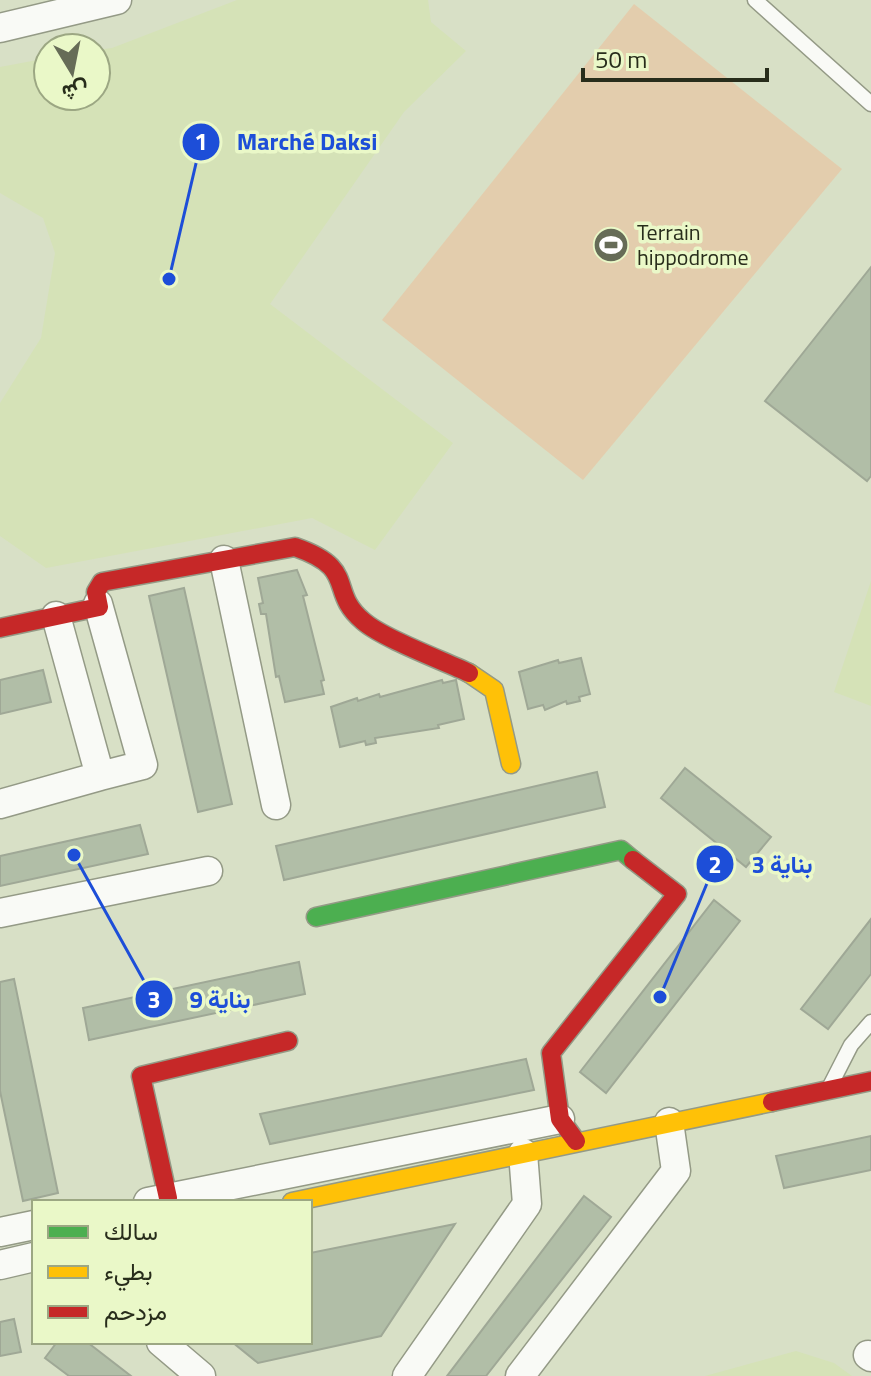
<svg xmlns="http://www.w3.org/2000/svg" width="871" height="1376" font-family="'Titillium Web',Vazirmatn,sans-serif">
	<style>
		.built { fill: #d5e2b7 }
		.green { fill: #e3cdad }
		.building { fill: #b1bea7; stroke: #9fa896; stroke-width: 2 }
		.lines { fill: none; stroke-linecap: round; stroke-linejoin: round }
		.lane-casing { stroke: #949a86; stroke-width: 17 }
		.street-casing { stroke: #949a86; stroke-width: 31 }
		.fast-casing { stroke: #949a86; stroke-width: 21 }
		.slow-casing { stroke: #949a86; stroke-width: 21 }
		.jam-casing { stroke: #949a86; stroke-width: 21 }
		.lane { stroke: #f9faf6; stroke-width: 14 }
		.street { stroke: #f9faf6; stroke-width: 28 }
		.fast { stroke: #4caf50; stroke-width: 18 }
		.slow { stroke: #ffc107; stroke-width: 18 }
		.jam { stroke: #c62828; stroke-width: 18 }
		.labels { text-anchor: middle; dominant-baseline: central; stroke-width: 7; stroke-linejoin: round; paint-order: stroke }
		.poi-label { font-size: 22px; fill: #282d1b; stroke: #eaf8c8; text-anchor: start }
		.leader { fill: none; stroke: #1d4ed8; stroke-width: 3 }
		.callout-dot { fill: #1d4ed8; stroke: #eaf8c8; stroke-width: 3 }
		.mark-label { font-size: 24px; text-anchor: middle; font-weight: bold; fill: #fff }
		.callout-label { font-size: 24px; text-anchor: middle; font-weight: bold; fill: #1d4ed8; stroke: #eaf8c8; stroke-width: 7; stroke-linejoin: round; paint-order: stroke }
	</style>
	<rect width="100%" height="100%" fill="#d8e0c6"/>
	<path class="built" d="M237,0H428L431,22L466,51L404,112L270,304L453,443L375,550L312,518L46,568L0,536V403L41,338L55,253L43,218L0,193V67L48,58V96H96V50L112,48Z
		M871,581V706L834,692Z
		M796,1351L834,1363L852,1376H705Z"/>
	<path class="green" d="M634,4L842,169L583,480L382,320Z"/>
	<path class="building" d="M871,267V476L867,481L765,401Z
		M297,570L307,595L303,596L324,680L321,681L324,694L285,702L279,676L276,677L266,614H261L259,604L263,603L258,578Z
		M184,588L232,804L198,812L149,596Z
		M581,658L590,694L579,697L580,701L567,704L566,701L545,710L543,705L528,709L519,672L558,660L559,663Z
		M43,670L51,702L0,714V680Z
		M442,680L443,683L456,680L464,719L438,725L439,728L375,738L376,743L366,745L365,741L340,747L331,707L357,698L358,701L379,694L380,697Z
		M685,768L771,837L746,867L661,798Z
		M597,772L605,807L284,880L276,846Z
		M140,825L148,854L0,886V856Z
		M714,900L740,921L606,1093L580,1072Z
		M871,919V974L828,1029L801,1009Z
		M299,962L305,994L89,1040L83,1008Z
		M14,979L58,1193L23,1201L0,1091V982Z
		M526,1059L534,1090L270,1144L260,1114Z
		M871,1136V1170L784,1188L776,1156Z
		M584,1196L611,1217L486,1376H447Z
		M455,1224L381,1336L258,1363L232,1342H310V1253Z
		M14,1319L21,1352L0,1356V1322Z
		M57,1342H87L131,1376H69L45,1358Z"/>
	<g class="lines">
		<defs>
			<path id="lane" d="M755,0L871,104
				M830,1086L851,1045L871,1022"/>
			<path id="street" d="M0,28L117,0
				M224,560L276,805
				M98,604L143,765L100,776
				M0,804L100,776L56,616
				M0,913L208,871
				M148,1202L560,1119
				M0,1232L34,1225
				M0,1265L34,1257
				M161,1342L201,1376
				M868,1355L871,1357
				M407,1376L527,1204L523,1153
				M520,1376L676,1171L669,1122"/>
			<path id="fast" d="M316,917L621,850L633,860"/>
			<path id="slow" d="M469,673L494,690L511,764
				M292,1202L772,1102"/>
			<path id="jam" d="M0,628L99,607L96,592L102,582L295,547C359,569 327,591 363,621C382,638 444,661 469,673
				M772,1102L871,1081
				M576,1141L560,1119L551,1053L677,894L633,860
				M168,1198L141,1076L288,1041"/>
		</defs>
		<use href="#lane" class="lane-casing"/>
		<use href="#street" class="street-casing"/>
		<use href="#fast" class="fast-casing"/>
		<use href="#slow" class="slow-casing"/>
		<use href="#jam" class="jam-casing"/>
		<use href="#lane" class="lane"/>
		<use href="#street" class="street"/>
		<use href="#fast" class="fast"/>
		<use href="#slow" class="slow"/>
		<use href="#jam" class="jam"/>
	</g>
	<defs>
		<symbol id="stadium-disc" viewBox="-11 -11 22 22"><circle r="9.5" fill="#666c57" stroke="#eaf8c8"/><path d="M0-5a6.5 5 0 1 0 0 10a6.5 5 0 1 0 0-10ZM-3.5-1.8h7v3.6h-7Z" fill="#fff"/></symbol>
	</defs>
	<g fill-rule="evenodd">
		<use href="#stadium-disc" x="591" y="225" width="40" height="40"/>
	</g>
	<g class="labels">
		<g class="poi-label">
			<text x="637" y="232">Terrain<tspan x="637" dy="25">hippodrome</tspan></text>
		</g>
	</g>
	<path class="leader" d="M169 279L201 142M660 997L715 864M74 855L154 999"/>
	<g class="callout-dot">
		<circle cx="169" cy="279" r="8"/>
		<circle cx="660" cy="997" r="8"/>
		<circle cx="74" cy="855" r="8"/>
		<circle cx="201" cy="142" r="20"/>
		<circle cx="715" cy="864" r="20"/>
		<circle cx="154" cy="999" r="20"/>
	</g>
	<g class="mark-label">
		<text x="201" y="150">1</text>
		<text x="715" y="873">2</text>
		<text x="154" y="1008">3</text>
	</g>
	<g class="callout-label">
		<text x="307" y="150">Marché Daksi</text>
		<text x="782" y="873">بناية 3</text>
		<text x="220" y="1008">بناية 9</text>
	</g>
	<rect x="32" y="1200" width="280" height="144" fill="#eaf8c8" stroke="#9ca783" stroke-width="2"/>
	<rect x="48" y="1226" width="40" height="12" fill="#4caf50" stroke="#9ca783" stroke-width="2"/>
	<text x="104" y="1240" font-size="24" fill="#282d1b">سالك</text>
	<rect x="48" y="1266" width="40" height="12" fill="#ffc107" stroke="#9ca783" stroke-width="2"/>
	<text x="104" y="1280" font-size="24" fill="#282d1b">بطيء</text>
	<rect x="48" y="1306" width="40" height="12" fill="#c62828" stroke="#9ca783" stroke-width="2"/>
	<text x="104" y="1320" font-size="24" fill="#282d1b">مزدحم</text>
	<g transform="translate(72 72) rotate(170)"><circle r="38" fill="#eaf8c8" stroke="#9ca783" stroke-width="2"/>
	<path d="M0-6L14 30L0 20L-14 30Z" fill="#666c57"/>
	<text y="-12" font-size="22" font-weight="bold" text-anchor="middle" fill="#282d1b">ش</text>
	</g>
	<path d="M583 68v12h184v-12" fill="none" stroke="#282d1b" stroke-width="4"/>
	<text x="595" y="68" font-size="24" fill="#282d1b" stroke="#eaf8c8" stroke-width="6" paint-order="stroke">50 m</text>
</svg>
